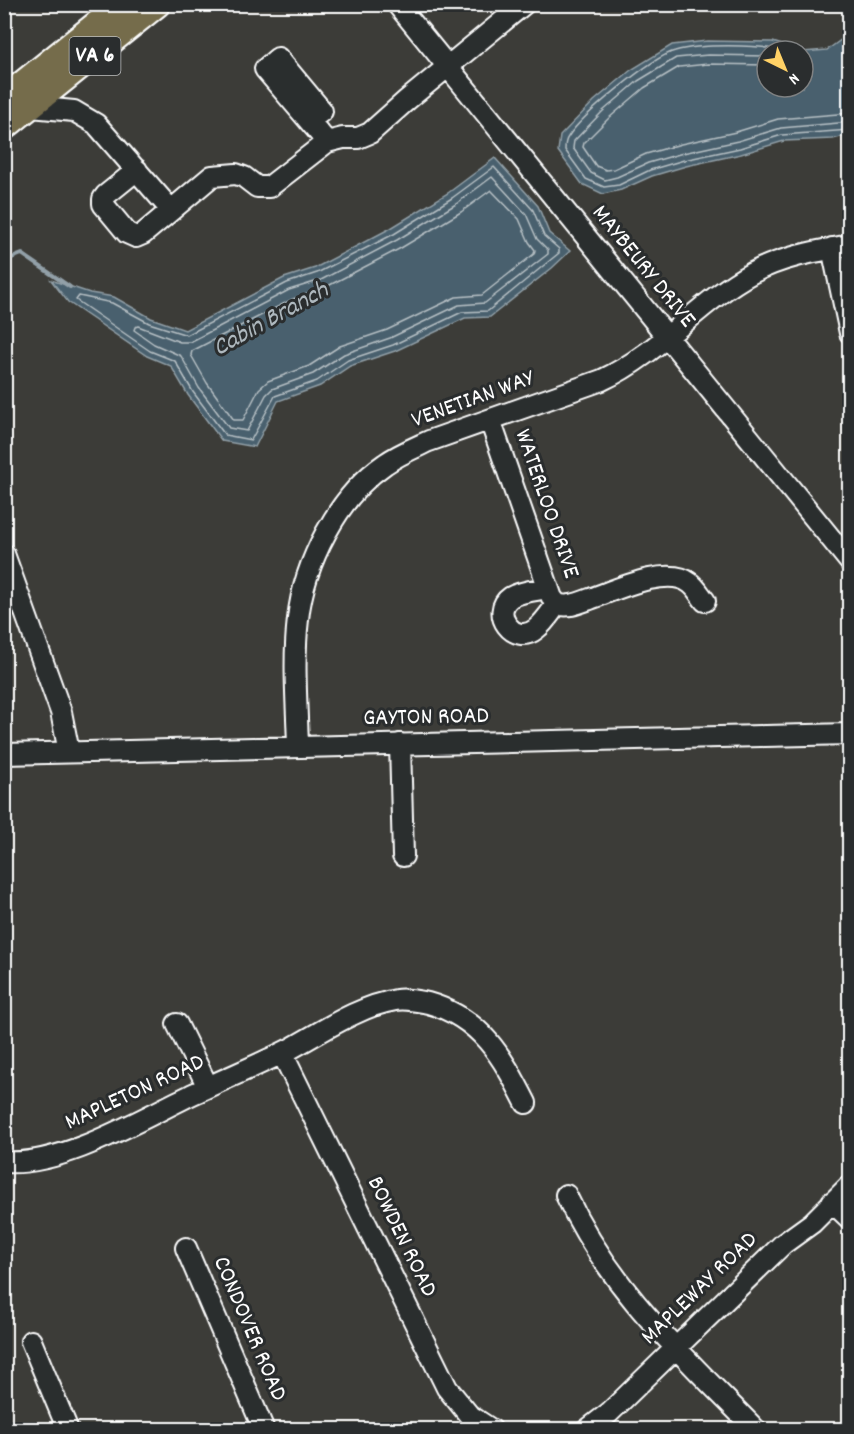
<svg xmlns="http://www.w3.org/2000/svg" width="854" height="1434" font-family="Dekko,sans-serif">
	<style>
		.water { fill: #4a616e; stroke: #92a0a8; stroke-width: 1.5 }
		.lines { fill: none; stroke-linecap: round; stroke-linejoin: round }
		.shore { stroke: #b7c0c5; stroke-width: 1.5 }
		.stream { stroke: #92a0a8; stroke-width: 4 }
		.minor-casing { stroke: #fff; stroke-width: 24 }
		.major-casing { stroke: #fff; stroke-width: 28 }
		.minor { stroke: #2a2d2e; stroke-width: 20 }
		.major { stroke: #746c4b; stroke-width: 24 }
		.labels { text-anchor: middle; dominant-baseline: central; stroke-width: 6; stroke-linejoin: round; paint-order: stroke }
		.shield { fill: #2a2d2e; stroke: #bfc0c0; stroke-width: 1.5 }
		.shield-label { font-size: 22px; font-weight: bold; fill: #fff }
		.street-label { font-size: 24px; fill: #fff; stroke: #2a2d2e }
		.water-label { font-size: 26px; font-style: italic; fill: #aeb8be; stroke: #2a2d2e }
	</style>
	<rect width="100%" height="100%" fill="#3c3c38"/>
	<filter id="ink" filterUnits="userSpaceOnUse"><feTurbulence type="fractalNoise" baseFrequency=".0167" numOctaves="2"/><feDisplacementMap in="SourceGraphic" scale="12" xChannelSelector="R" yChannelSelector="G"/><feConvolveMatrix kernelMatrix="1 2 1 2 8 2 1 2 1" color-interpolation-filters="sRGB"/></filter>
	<g filter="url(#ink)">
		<path class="water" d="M849,34V135L833,139L784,141L741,154L686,166L652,176L621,190L603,194L582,184L558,151L560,136L594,101L631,70L672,45L707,41L773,42L801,51H767V87H803V52L827,50Z
			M495,158L538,206L549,233L570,251L552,268L490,317L465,318L395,351L350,366L320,386L278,401L255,447L222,441L188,395L171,366L147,356L68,302L51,280L90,293L114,297L151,318L185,330L284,278L315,268L391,228L448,193Z"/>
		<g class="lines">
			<path class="shore" d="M781,51C759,44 698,44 675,51C652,57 581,116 568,137C565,141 565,145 565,150L586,179L604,187L619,185L650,170L684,160L740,148L782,135L850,130
				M767,56L708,55L676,58L638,81L603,111L574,141L573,148L591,173L605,180L617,177L648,163L683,153L738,141L781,128L850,122
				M767,65L708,64L679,67L644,88L609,118L584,143L583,147L596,166L606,170L614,169L646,154L681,144L736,132L778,119L850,113
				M494,167L533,210L544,236L559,249V253L488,311L462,312L393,345L348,360L317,381L275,396L251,440L225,435L193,392L175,361L150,351L76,300L79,296L112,303L149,323L187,335L287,283L317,273L394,234L452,198Z
				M492,177L526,214L537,239L548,250V254L485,303L459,305L390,338L344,354L313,374L272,389L266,395L247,431L229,428L199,388L181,356L154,344L134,330L135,327L138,326L180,342H190L289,290L321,280L397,240L456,204Z
				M491,190L519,219L529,242L535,250L534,254L482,295L456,297L387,330L340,346L309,366L268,381L259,389L243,420H234L207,383L191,355L192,351L293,299L324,288L401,248L461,212Z"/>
			<path class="stream" d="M4,261L22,254L70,287"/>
			<defs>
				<path id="minor" d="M397,4L850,562
					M31,107L74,111L96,124L171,210
					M309,121L322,111L278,58L265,69L327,142
					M137,170L106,195L103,199V204L127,233L136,237L143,234L212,176L236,174L244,177L257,187H269L327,142L343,138H358L370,133L407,100L524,4
					M832,248L850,333
					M490,420L552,598L557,604
					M4,554L61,712L69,752
					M548,588C537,590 521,591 511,597C489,612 514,647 536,629C544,623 551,612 557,604
					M557,604C568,608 579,603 590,599C613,591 668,565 690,583C696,587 700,595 705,601
					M400,744L403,856
					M298,747C297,705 293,661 298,619C304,563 338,496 385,464C399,454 414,448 429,441L602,380C659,354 698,302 752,273C782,257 817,251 850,245
					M4,754L850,734
					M177,1024L208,1087
					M282,1053L447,1388L469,1415L492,1430
					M4,1162C62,1167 142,1118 195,1093C226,1078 259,1065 290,1049C323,1031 359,1006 396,1000C406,998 418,1001 428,1003C481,1018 502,1056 526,1103
					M566,1195C610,1290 684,1356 756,1430
					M832,1202L850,1219
					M186,1248L264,1430
					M31,1341L68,1430
					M587,1430L609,1413L783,1244L812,1223L850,1185"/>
				<path id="major" d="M4,98L121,4
					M4,128L158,4"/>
			</defs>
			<use href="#minor" class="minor-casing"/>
			<use href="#major" class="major-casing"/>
			<use href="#minor" class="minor"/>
			<use href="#major" class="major"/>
		</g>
	</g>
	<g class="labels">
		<rect class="shield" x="69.5" y="37" width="51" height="38" rx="4.5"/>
		<g class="shield-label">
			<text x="95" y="56">VA 6</text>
		</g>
		<g class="street-label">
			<text transform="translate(643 267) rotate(51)">MAYBEURY DRIVE</text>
			<text transform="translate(473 400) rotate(-20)">VENETIAN WAY</text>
			<text transform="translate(546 504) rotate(71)">WATERLOO DRIVE</text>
			<text transform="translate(426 718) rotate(-1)">GAYTON ROAD</text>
			<text transform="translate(135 1093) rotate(-25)">MAPLETON ROAD</text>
			<text transform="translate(401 1237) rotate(64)">BOWDEN ROAD</text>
			<text transform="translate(700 1289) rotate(-44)">MAPLEWAY ROAD</text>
			<text transform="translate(249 1329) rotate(67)">CONDOVER ROAD</text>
		</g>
		<g class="water-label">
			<text transform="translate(271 320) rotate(-29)">Cabin Branch</text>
		</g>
	</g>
	<rect width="854" height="1434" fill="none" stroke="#2a2d2e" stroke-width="24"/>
	<rect x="12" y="12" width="830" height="1410" fill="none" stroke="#fff" stroke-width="2" filter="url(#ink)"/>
	<g transform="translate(785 69) rotate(137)"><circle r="28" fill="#2a2d2e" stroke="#7f8182" stroke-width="1.5"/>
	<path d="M0-4.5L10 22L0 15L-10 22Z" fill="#ffd166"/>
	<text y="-9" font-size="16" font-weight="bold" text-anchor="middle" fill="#ffffff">N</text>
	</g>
</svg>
